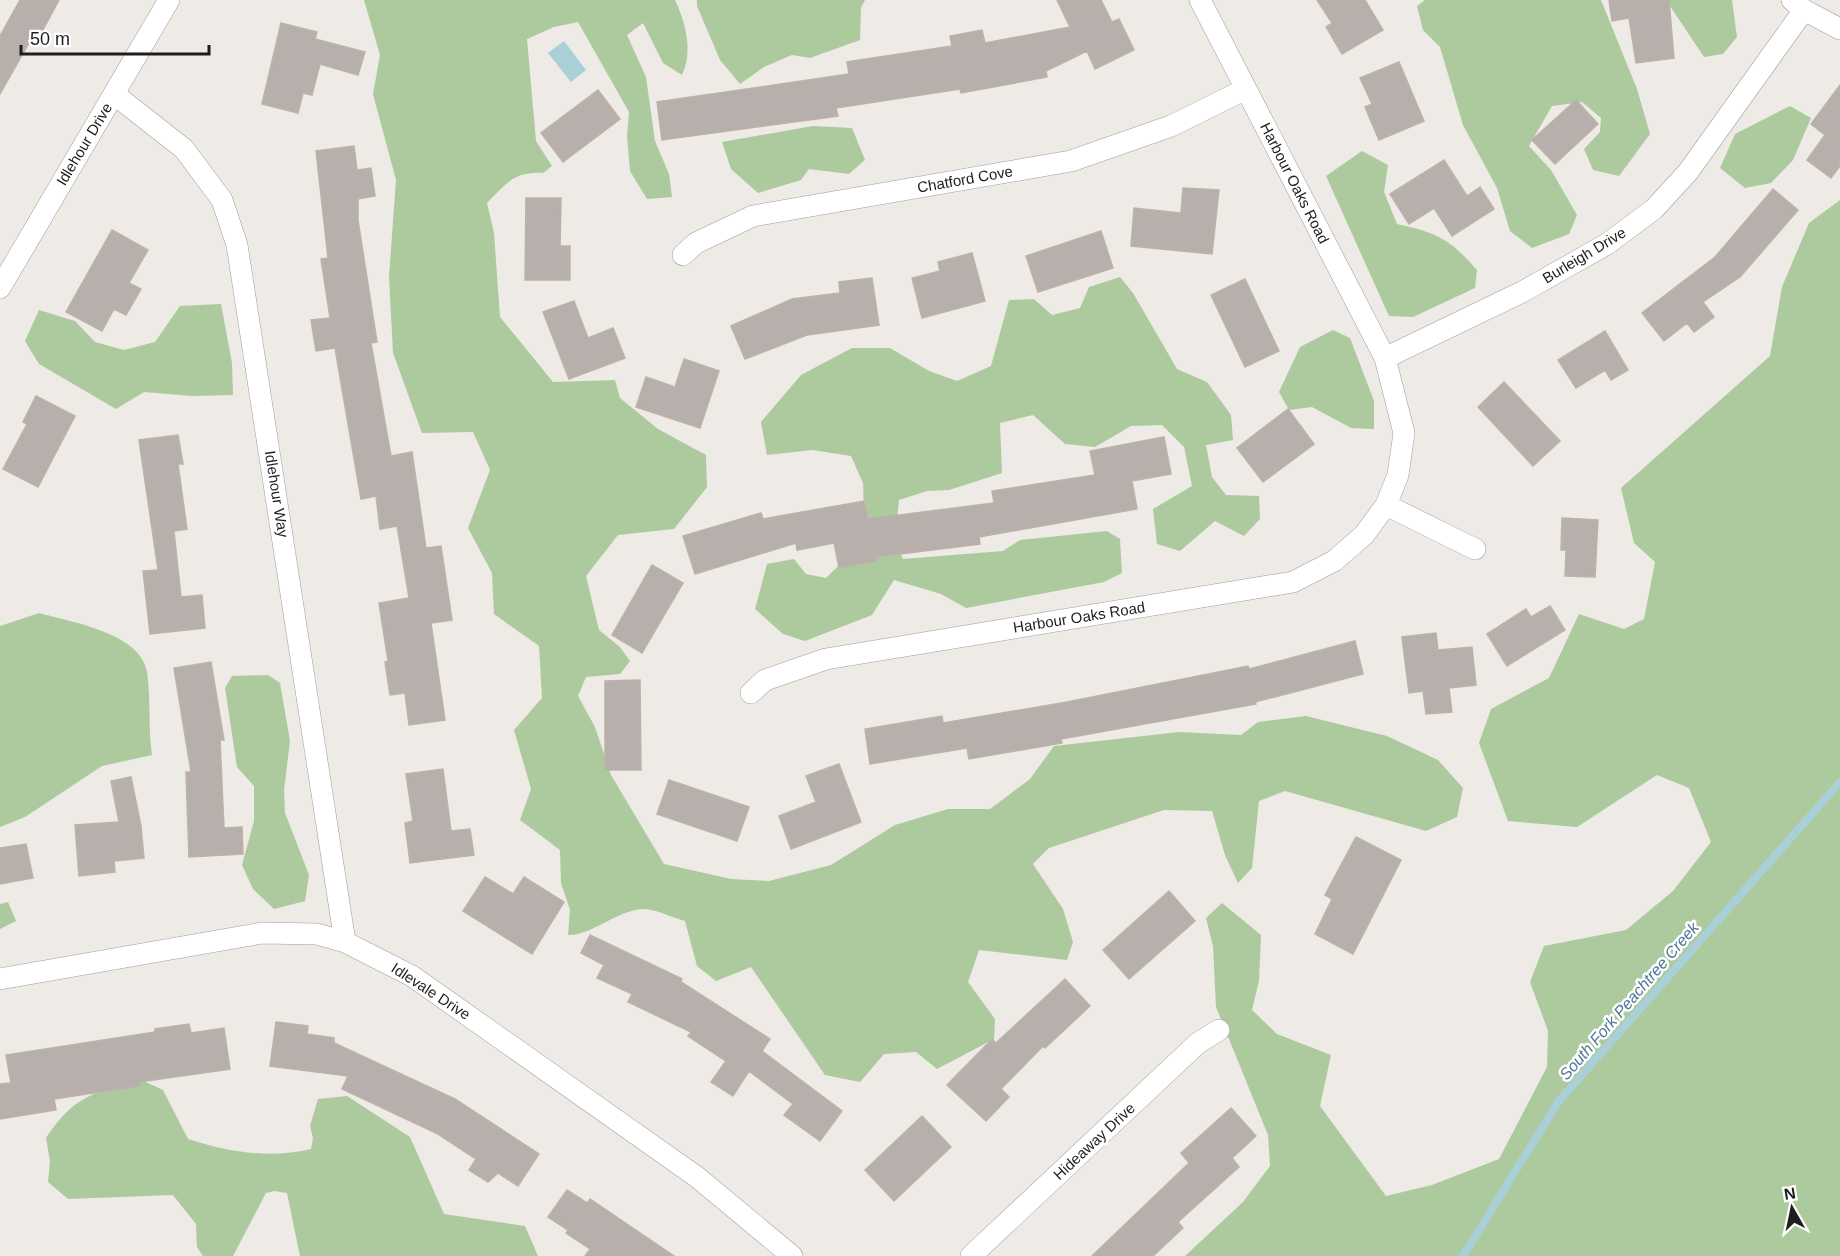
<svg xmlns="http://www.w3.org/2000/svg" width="1840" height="1256" font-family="Arial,sans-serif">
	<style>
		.forest { fill: #adc99e }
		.water { fill: #aad0d7 }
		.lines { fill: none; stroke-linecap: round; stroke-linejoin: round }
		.stream { stroke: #aad0d7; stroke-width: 8 }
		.building { fill: #b7afab; stroke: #beb1a9; stroke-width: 1.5 }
		.street-casing { stroke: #9f9f9f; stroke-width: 22 }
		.street { stroke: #fff; stroke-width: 21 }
		.labels { text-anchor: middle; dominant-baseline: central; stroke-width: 5; stroke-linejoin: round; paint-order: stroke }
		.street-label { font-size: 15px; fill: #1e1e1e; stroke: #fff }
		.water-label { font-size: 16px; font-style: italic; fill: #4e7694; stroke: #fff }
	</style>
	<rect width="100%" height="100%" fill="#eeeae5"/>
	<path class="forest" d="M364,0H675C686,23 693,52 682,75L663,63L643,23L627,35L646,77L655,141L669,174L672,197L647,199L630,171L627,137L629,112L578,22L554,27L527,39L536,141L552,166L543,173C514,171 506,184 487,203L494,233L500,317L553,382L615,380L620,398L658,429L706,455L707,487L674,529L618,535L586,576L599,630L620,647L630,661L620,674L586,677L578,696L595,727L611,775L664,864L731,879L769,881L831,865L895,825L948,809H990L1030,779L1054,746L1179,732L1241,735L1258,722L1306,716L1387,736L1438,760L1463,788L1457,817L1426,831L1285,791L1259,801L1252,868L1238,883L1225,855L1212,811L1164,810L1049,848L1033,864L1063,909L1073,942L1067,960L979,950L968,982L995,1019L994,1039L937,1069L916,1052L884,1054L860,1082L825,1075L751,967L716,981L697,966L685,921C673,918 656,909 644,909C619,909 591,936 568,935L570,910L561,883L560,850L520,820L531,789L514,730L542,698L539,646L494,614L492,573L468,528L490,470L473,432L422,433L393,353L389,277L396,180L373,94L380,55Z
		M697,0H865L861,8L860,40L810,58L792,55L764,67L740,84L720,60L697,6Z
		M1425,0H1601L1637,89L1650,134L1619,176L1593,170L1584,149L1600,132L1601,118L1582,102L1552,106L1529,146L1551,170L1577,215L1569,234L1532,248L1510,231L1497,188L1463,125L1440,47L1423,30L1417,6Z
		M1666,0H1732L1737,37L1723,54L1704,57Z
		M1790,106L1811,118L1793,160L1771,183L1745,188L1720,168L1735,134Z
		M813,126L852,128L865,160L849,174L809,169L801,180L758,193L731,169L722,142Z
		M1362,151L1388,165L1384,192L1397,224C1437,233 1449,238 1477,270L1475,288L1413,317L1389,316L1326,176Z
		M1840,200V1256H1185L1243,1202L1270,1166L1268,1135L1216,1007L1213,946L1206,918L1222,903L1261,935L1259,981L1252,1010L1277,1034L1331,1055L1320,1106L1386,1196L1432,1185L1499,1159L1547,1067L1548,1031L1530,982L1544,946L1626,930L1673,891L1711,842L1689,788L1657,775L1577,827L1508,821L1479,743L1491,709L1549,678L1579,614L1624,629L1644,619L1655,562L1634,543L1621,488L1770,356L1782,287L1809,223Z
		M1120,277L1133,293L1177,369L1207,382L1231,415L1233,440L1206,445L1212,477L1226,495L1259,496L1260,519L1244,536L1215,521L1180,551L1157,544L1153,509L1192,486L1184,447L1162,425L1131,426L1095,447L1065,444L1033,415L1000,423L1002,473L949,490L927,491L899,500L895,541L903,559L1003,551L1020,540L1107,531L1120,539L1122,573L1104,582L966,608L941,594L894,580L872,615L805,641L783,634L755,609L767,564L794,559L806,574L826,578L865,540L863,483L851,456L812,450L767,455L761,422L801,375L852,348H890L929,371L957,381L991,366L1009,300L1034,299L1052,315L1080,308L1089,287Z
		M221,304L232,363L233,395L192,396L144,392L116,409L39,364L25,341L39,310L75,321L95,342L124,350L155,342L180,306Z
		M1333,330L1350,338L1374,401V429L1351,428L1312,407L1289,410L1279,392L1300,347Z
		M39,613C71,622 141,633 147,672C151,699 148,727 152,755L102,766L25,817L0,827V626Z
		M268,675L280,683L290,741L284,790L285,813L309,875L305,901L274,909L253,889L242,865L254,821V786L237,767L225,688L232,676Z
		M8,902L16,921L0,929V904Z
		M139,1079L163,1090L188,1139C228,1152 270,1159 311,1149L313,1138L310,1126L318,1099L347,1096L410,1137L444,1214L525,1226L538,1256H300L287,1193L274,1191L266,1193L233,1256H203L197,1247L196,1224L173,1195L68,1199L48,1182L50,1161L46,1138C75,1095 92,1094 139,1079Z"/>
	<path class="water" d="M564,41L586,70L571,82L548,53Z"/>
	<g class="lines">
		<path class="stream" d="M1463,1256L1558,1102L1840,782"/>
	</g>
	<path class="building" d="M20,0H59L38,39L33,36L0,94V36Z
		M1057,0H1101L1112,22L1119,19L1134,50L1095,69L1087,51L1046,71L1047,77L961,93L960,89L836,108L838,116L662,140L657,102L849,74L847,62L952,46L950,36L982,30L985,43L1070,27Z
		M1317,0H1365L1383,30L1342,54L1326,27L1332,23Z
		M1609,0H1669L1674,58L1636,63L1629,18L1612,21Z
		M281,23L317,32L315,39L365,52L358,75L320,64L312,95L303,93L298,113L262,104Z
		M1399,62L1424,121L1379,140L1365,107L1372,104L1360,78Z
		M1840,85V166L1831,178L1807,160L1825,135L1811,124Z
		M598,90L620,119L563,162L541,133Z
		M1576,100L1598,124L1555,164L1532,140Z
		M354,146L357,170L371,168L375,196L358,199V220L377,342L371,343L391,456L412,452L426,548L441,546L452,620L431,623L445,720L409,725L405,693L390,695L385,662L388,661L379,603L409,598L397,526L380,529L376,496L361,499L335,348L316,351L311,320L330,318L321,259L328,258L316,151Z
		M1444,160L1467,196L1480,187L1494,209L1452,236L1434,208L1409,224L1390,194Z
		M1183,188L1219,190L1212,254L1131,246L1134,208L1181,213Z
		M1773,189L1798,210L1740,277L1703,302L1714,317L1694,332L1687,323L1664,341L1642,313L1715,257Z
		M526,198H561L560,246H570V280H525Z
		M112,230L148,250L129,283L141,289L126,315L114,309L102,331L66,312Z
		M1101,231L1113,268L1038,292L1026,256Z
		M972,253L985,301L922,318L912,278L940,271L938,262Z
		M872,278L879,325L807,335L745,359L731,326L792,299L840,293L839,282Z
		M1245,279L1279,351L1245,367L1211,295Z
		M574,301L588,338L613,328L625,358L569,379L543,312Z
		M1605,331L1628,370L1611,380L1605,370L1576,388L1558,360Z
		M684,359L719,371L700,428L636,407L646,377L675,387Z
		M1504,382L1560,441L1533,466L1478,407Z
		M36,396L75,416L38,487L3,469L27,424L23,422Z
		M1288,409L1314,444L1263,482L1237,448Z
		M178,435L183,464H178L187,529L174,531L181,597L202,595L205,628L150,634L143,571L158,570L139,440Z
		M1164,437L1171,474L1132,481L1137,509L979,537L980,544L875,557L876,561L839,568L834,543L797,550L796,543L695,574L683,536L761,513L763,519L864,501L868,519L994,503L992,491L1095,475L1090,451Z
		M1562,518L1598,520L1595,577L1565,576L1566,550H1561Z
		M652,565L683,583L642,653L612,635Z
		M1550,606L1565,630L1507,666L1487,634L1526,609L1531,617Z
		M1436,633L1438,650L1472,647L1476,685L1449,688L1452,712L1426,714L1423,691L1409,693L1402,637Z
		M1355,641L1363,674L1255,702L1256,704L1061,739L1062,743L969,759L967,748L870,764L865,729L942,716L943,723L1067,702L1248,666L1249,669Z
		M211,662L224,740H220L224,828L242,827L243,854L189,857L186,772H191L174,668Z
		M640,680L641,770H605V681Z
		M839,764L861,822L791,849L779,816L816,802L806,776Z
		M443,769L451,831L470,829L474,855L410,863L405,823L413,821L406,774Z
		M131,777L141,826L144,858L114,861L115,872L79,876L75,825L119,822L111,781Z
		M669,780L749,807L737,841L657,814Z
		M1356,837L1401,860L1353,954L1315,934L1332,899L1325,895Z
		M26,844L33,878L0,884V848Z
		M485,877L513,894L524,877L564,902L532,954L463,911Z
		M1169,891L1195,921L1129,979L1103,950Z
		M590,935L682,979L681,982L770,1039L762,1051L842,1111L820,1141L784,1115L793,1104L749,1071L733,1096L711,1082L726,1061L688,1036L691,1032L628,1002L632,994L597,978L604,965L581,953Z
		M1065,979L1090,1006L1045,1048L1043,1046L1001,1089L1009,1097L986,1121L947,1085L992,1039L996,1043Z
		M276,1022L308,1026L307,1034L334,1038V1043L455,1099L539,1154L518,1186L498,1173L488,1182L469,1170L476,1159L438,1134L342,1089L348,1076L270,1066Z
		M189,1024L191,1033L224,1028L230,1069L139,1082L140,1086L54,1099L56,1110L0,1119V1084L11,1083L6,1055L155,1032V1029Z
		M1231,1108L1256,1136L1232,1158L1239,1167L1178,1222L1183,1228L1153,1256H1092L1189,1163L1181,1153Z
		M922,1116L951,1147L894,1201L865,1170Z
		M567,1190L587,1203L590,1199L674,1256H585L590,1249L566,1233L568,1230L548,1217Z"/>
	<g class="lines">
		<defs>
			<path id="street" d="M1792,0L1804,10L1840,29
				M114,94L184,149L222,200L237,245L345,942
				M683,255L696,243L753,216L1071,161L1171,126L1246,89
				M0,288L169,0
				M1385,358L1522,292L1607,244L1654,209L1688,172L1804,10
				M1386,505L1475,549
				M751,693L765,680L826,659L1293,582L1334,561L1364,535L1386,505L1398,475L1404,433L1385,358L1200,0
				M0,979L262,933L317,934L345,942L412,976L697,1177L792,1256
				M971,1256L1198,1043L1219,1030"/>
		</defs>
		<use href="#street" class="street-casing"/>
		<use href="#street" class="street"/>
	</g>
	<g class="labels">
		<g class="street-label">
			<text transform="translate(84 144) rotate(-59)">Idlehour Drive</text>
			<text transform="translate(965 179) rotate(-10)">Chatford Cove</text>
			<text transform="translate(1295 183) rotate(63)">Harbour Oaks Road</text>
			<text transform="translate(1584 255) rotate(-31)">Burleigh Drive</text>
			<text transform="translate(277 494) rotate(81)">Idlehour Way</text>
			<text transform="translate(1079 617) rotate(-9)">Harbour Oaks Road</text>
			<text transform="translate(431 991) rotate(33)">Idlevale Drive</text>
			<text transform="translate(1094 1141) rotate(-43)">Hideaway Drive</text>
		</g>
		<g class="water-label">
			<text transform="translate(1629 1001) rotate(-49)">South Fork Peachtree Creek</text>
		</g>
	</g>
	<g transform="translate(1792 1208) rotate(351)" stroke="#ffffff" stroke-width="4.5" paint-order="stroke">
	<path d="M0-4.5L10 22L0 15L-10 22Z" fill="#1e1e1e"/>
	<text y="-9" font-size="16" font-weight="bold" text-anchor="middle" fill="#1e1e1e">N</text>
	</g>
	<path d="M21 45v9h188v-9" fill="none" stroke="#1e1e1e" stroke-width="3"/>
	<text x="30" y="45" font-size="18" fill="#1e1e1e" stroke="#ffffff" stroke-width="4.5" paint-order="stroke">50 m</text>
</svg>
